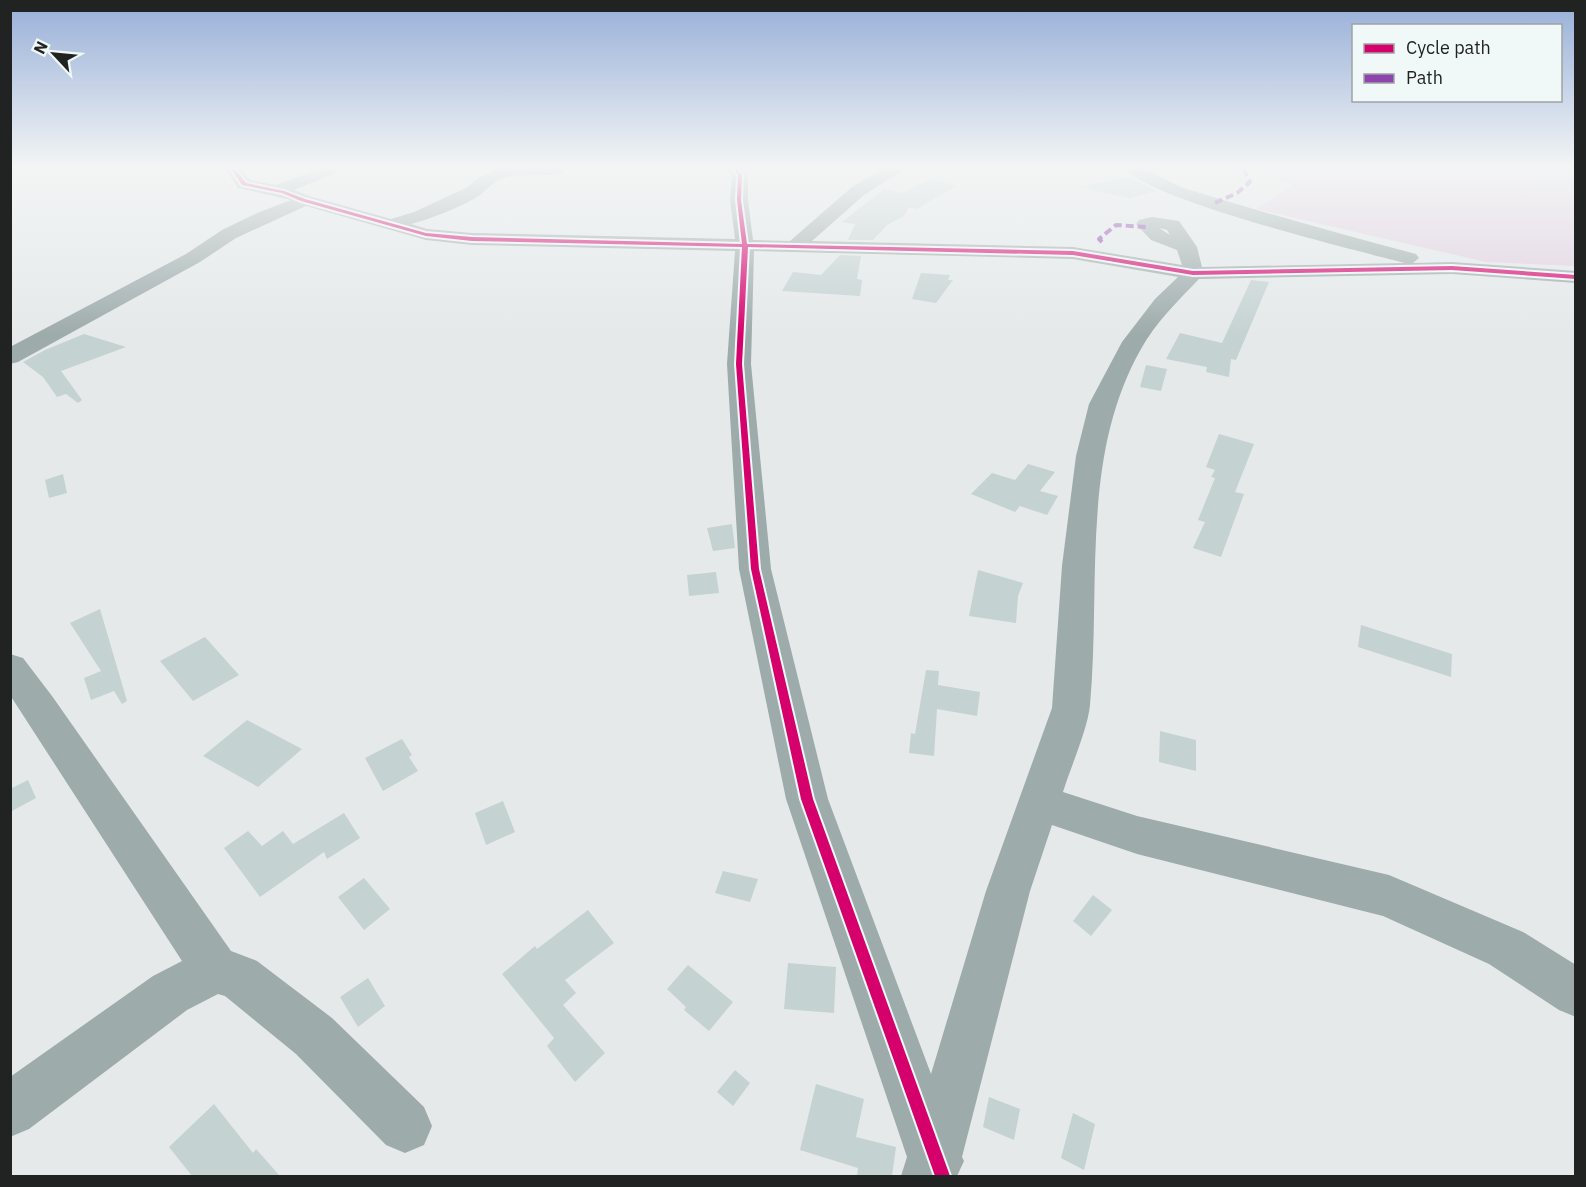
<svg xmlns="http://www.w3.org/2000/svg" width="1586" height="1187" font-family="'IBM Plex Sans',sans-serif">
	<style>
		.green { fill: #e1cfe1 }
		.building { fill: #c5d2d2 }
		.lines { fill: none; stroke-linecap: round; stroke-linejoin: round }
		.minor { fill: #9eabab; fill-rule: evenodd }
		.quiet { stroke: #8e44ad; stroke-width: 4; stroke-dasharray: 8 4; stroke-linecap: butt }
		.cycleway-casing { stroke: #f1f8f8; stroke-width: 4 }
		.cycleway { fill: #d6006c; fill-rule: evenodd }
	</style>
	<rect width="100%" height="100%" fill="#e5e9e9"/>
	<path class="green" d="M1247,169H1575V266L1486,262L1256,209L1294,185Z"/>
	<path class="building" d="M1128,177L1158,191L1129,198L1078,187Z
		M931,179L957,186L916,209L909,207L904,216L887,225L873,240H848L855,224L842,222L884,189L902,193Z
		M840,255L861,256L857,279L862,280L860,296L782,291L793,272L821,275Z
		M921,273L950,275L948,280H953L936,303L912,299Z
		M1251,280L1269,282L1236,360L1231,359L1229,377L1206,372L1207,367L1166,359L1180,333L1222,343Z
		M84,334L126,347L61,371L82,400L78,403L66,394L57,397L43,377L23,362L45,350Z
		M1146,365L1167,369L1161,391L1140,387Z
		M1219,434L1254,444L1235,492L1244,494L1221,557L1193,548L1205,522L1198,520L1215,478L1211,477L1215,470L1206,467Z
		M1028,464L1055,472L1040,491L1058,496L1047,515L1020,506L1015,512L971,494L992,473L1015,480Z
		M63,474L67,493L49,498L45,480Z
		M732,524L735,548L713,551L707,528Z
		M978,570L1023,583L1018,596L1016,623L969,616Z
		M716,572L719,593L689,596L687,575Z
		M100,609L127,701L122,704L114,691L91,700L84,678L101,671L70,623Z
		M1361,625L1452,654L1451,677L1358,647Z
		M205,637L239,675L193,701L160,661Z
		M926,670L939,671L938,685L980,692L977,716L937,709L934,756L909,753L911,733L915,734Z
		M247,720L302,749L258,787L203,756Z
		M1160,731L1196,740V771L1159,762Z
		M402,739L412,755L409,757L418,771L383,791L365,758Z
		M28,780L36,798L10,812V789Z
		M503,801L515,832L486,845L475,813Z
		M344,813L360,838L327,859L324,852L260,897L224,848L248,831L262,846L283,831L293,844Z
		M723,871L758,879L750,902L715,893Z
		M364,878L390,909L364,930L338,897Z
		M1093,895L1112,910L1091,936L1073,921Z
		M588,910L614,943L565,980L576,993L563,1005L605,1053L575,1082L547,1046L554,1038L502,974L535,946L537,949Z
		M788,963L836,967L834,1013L784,1009Z
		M688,965L733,1002L709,1031L684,1010L686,1007L667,989Z
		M368,978L385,1006L358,1027L340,997Z
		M735,1070L750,1083L733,1106L717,1092Z
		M816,1084L864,1099L856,1137L896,1147L892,1176H857L858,1168L800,1150Z
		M989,1097L1020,1109L1014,1140L983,1127Z
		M214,1104L253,1153L256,1149L280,1176H192L169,1147Z
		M1073,1113L1095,1124L1084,1170L1061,1158Z"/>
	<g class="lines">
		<path class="minor" d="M225,169H241L250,180L276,185L319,169H340L338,172L294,190L309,196L391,219L414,212L468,187L477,179L498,169H564L563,173C545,178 525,171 507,177C495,180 489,188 480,195C464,206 430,219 411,224L427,229L472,233L735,239L730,200L732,175L727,169H743L748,175V200L753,240L790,241L852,187L883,169H902L900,172L864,195L812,241L1073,247L1182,265L1177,250L1151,240L1136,224L1139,220L1152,217L1179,221L1197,247L1202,267L1405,263C1357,251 1150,200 1126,169C1152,166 1166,183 1190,190C1265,213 1340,234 1416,254L1419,258L1413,263L1452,262L1576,271V283L1452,274L1199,279C1178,301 1155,323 1141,349C1080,456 1101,588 1090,705C1088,728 1070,769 1063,792L1137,816L1389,875L1523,932L1576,965V1017L1559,1010L1489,964L1383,916L1137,854L1052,825L1030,891L962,1157L964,1161L957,1176H901L907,1157L786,799L739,569L727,364L735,251L472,245L426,240L306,206L236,238L200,262L18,362L10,364V347L186,254L222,230L257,213L291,200L238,188ZM1159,228L1167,230L1170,235ZM754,251L1073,259L1178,277L1155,299L1122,342L1089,404L1076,456L1062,566L1052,708L986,891L931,1074L828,799L771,569L751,364Z
			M10,654L23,658L52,696L231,951L257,961L332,1018L424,1107L432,1126L424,1145L405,1153L386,1145L296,1054L225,996L218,994L187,1010L29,1129L10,1137V1077L153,976L182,961L10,695Z"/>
		<path class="quiet" d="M1215,203L1237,193L1250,182L1244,169
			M1102,242L1099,239L1116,225L1147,227"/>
		<defs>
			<path id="cycleway" d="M231,169H235L246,183L284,191L305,199L426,233L472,237L742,244L737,200L738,175L733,169H737L742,175L741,200L747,244L1073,251L1193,271L1452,266L1576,275V279L1452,270L1193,275L1073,255L748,247L742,364L759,569L813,799L950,1176H935L801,799L751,569L736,364L742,247L472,241L426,236L301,201L282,193L242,185Z"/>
		</defs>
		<use href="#cycleway" class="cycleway-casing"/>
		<use href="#cycleway" class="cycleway"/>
	</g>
	<linearGradient id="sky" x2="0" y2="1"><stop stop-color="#97afd8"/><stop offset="0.5" stop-color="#f3f5f5"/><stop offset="1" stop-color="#f3f5f5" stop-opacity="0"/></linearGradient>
	<rect width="1586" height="335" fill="url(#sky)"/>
	<rect width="1586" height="1187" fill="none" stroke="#212323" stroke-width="24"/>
	<rect x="1352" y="24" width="210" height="78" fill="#f1f8f8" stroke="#9ea3a3" stroke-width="1.5"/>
	<rect x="1364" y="44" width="30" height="9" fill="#d6006c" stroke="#9ea3a3" stroke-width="1.5"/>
	<text x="1406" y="54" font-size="18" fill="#212323">Cycle path</text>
	<rect x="1364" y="74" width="30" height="9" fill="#8e44ad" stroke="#9ea3a3" stroke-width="1.5"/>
	<text x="1406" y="84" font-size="18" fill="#212323">Path</text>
	<g transform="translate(54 54) rotate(296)" stroke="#f1f8f8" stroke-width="4.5" paint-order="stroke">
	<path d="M0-4.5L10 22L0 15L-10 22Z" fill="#212323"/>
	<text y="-9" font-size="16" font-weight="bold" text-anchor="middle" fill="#212323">N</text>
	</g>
</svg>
